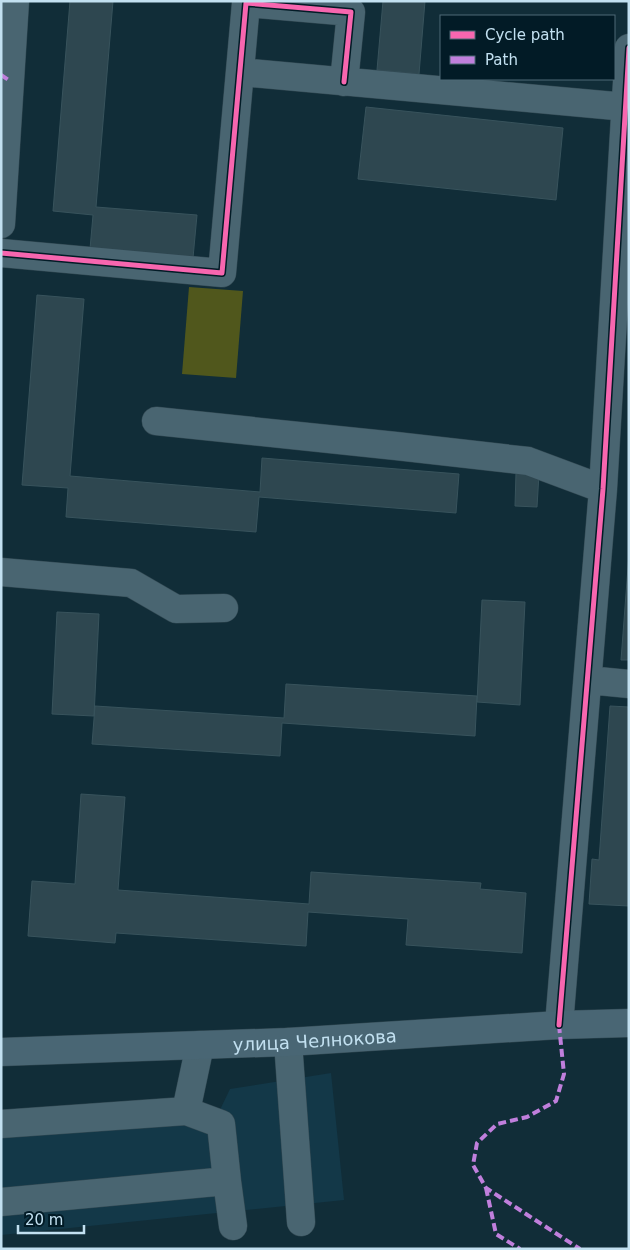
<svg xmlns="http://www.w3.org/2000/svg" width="630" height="1250" font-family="'DejaVu Sans',sans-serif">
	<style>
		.built { fill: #133848 }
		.green { fill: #50571c }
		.building { fill: #2e4750; stroke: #38535c }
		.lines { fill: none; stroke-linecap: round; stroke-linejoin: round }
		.minor-casing { stroke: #314852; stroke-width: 29 }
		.major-casing { stroke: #314852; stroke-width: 29 }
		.minor { stroke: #496571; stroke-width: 28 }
		.major { stroke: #496674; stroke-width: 28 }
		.quiet { stroke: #c07fdc; stroke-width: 4; stroke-dasharray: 8 4; stroke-linecap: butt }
		.cycleway-casing { stroke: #021b26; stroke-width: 8 }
		.cycleway { stroke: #f766af; stroke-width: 5 }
		.labels { text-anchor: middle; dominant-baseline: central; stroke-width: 5; stroke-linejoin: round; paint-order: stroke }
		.street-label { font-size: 18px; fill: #c2e0f0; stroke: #021b26 }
	</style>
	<rect width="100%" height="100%" fill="#112d38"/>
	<path class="built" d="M331,1073L344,1200L1,1235V1134L217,1116L230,1089Z"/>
	<path class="green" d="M189,287L243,291L236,378L182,374Z"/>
	<path class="building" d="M70,1H113L96,207L197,215L193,258L90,249L93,215L53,211Z
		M383,1H425L419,74L377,70Z
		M366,107L563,128L556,200L358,179Z
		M37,295L84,299L70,476L260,492L262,458L459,474L456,513L259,497L256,532L66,517L68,488L22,485Z
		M516,473L539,474L537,507L515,506Z
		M629,554V660H621Z
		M482,600L525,602L520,705L477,702Z
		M57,612L99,614L94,716L52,714Z
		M286,684L477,696L475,736L282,723L280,756L92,744L95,706L284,718Z
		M610,706L629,707V906L589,904L592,859L599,860Z
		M81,794L125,797L118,890L309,904L311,872L481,883L480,889L526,893L522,953L406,945L408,919L308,912L306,946L116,933L115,943L28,936L32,881L75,884Z"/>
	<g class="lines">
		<defs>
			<path id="minor" d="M240,72L626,107
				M1,224L15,1
				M1,253L222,273L246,3L351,12L344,82
				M156,421L396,446L528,461L603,489
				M1,572L131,583L176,609L224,608
				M588,680L629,684
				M559,1025L603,489L629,48
				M288,1042L301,1222
				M186,1111L200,1045
				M1,1124L186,1111L221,1124L227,1181L1,1202
				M227,1181L233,1226"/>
			<g id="major">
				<path id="s1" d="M1,1052L288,1042L559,1025L629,1023"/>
			</g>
		</defs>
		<use href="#minor" class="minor-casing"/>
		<use href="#major" class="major-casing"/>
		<use href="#minor" class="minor"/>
		<use href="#major" class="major"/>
		<path class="quiet" d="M1,75L10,81
			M559,1025L564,1074L556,1101L527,1117L497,1124L477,1143L473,1165L486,1188L580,1249
			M486,1188L496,1234L520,1249"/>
		<defs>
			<path id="cycleway" d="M1,253L222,273L246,3L351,12L344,82
				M559,1025L603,489L629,48"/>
		</defs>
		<use href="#cycleway" class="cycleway-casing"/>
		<use href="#cycleway" class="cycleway"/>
	</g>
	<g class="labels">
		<g class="street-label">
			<text stroke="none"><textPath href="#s1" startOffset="314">улица Челнокова</textPath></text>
		</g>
	</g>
	<rect width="630" height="1250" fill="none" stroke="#c2e0f0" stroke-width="5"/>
	<rect x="440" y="15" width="175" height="65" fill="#021b26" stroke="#4f6a77"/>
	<rect x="450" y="31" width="25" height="8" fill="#f766af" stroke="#4f6a77"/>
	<text x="485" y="40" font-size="15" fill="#c2e0f0">Cycle path</text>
	<rect x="450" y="56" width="25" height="8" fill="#c07fdc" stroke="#4f6a77"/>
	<text x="485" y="65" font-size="15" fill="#c2e0f0">Path</text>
	<path d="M18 1225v8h66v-8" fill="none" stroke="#c2e0f0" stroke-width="2.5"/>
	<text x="25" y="1225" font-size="15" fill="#c2e0f0" stroke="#021b26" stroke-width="4" paint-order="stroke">20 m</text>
</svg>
